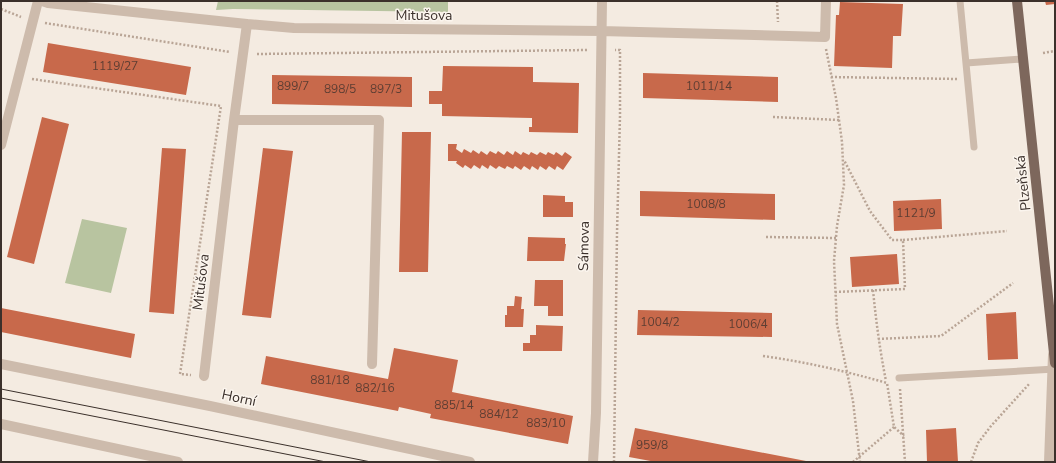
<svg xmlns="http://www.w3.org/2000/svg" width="1056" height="463" font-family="'Nunito Sans',sans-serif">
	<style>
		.green { fill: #b8c4a0 }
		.building { fill: #c8694b }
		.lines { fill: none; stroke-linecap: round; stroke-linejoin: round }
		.path { stroke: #b9a596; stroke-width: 2.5; stroke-dasharray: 2 2; stroke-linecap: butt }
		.lane { stroke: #cdbbac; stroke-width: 7 }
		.street { stroke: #cdbbac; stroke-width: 10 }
		.primary { stroke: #7d675c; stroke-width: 10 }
		.tram { stroke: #3b302b; stroke-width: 1 }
		.labels { text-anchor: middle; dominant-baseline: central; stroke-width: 3; stroke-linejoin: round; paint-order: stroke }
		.number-label { font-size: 12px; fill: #5e3e33 }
		.street-label { font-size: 14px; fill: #3b302b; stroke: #fbf5ee }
	</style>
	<rect width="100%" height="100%" fill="#f4ebe1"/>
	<path class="green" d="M218,1H448V12L233,9L216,10Z
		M82,219L127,228L111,293L65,283Z"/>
	<path class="building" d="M1045,1H1055V4L1046,5Z
		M840,2L903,4L901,36H893L892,68L834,66L836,15H839Z
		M48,43L191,67L186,95L43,72Z
		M443,66L533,67V82L579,83L578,133L529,132V127H532V118L442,116V104H429V91H442Z
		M643,73L778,77V102L643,98Z
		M272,75L412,77V107L272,104Z
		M42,117L69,124L34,264L7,257Z
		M402,132H431L428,272H399Z
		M448,144H457L456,149L462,153L464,149L471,153L473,150L479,154L481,151L487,155L490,151L496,154L498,151L504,155L507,151L513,155L515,151L521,155L523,152L529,155L531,152L537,155L540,152L546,155L548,152L554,155L556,152L562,156L565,152L572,157L563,170L557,166L555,170L549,166L546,170L540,166L538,170L532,166L530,170L524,166L521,170L515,166L513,169L507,166L505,169L499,166L496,169L490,165L488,169L482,165L480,169L474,165L471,169L465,165L463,168L456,163L457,161H448Z
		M162,148L186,149L174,314L149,312Z
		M263,148L293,151L271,318L242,315Z
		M640,191L775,194V220L640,216Z
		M543,195L565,196V202H573V217H543Z
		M941,199L942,229L894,231L893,201Z
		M528,237L565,238V244H566L564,261H527Z
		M897,254L899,284L852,287L850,257Z
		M535,280H563V316H548V306H534Z
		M515,296L522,297L521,309H524L523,327H505V315H507V306H514Z
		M1,308L135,334L131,358L1,332Z
		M638,310L772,313V337L637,335Z
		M1016,312L1018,359L988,360L986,314Z
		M536,325L563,326L562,351H523V343H530V335H536Z
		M394,348L458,360L452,392L573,416L568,444L430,418L431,414L399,407L398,411L261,384L266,356L388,379Z
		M635,428L806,461V462H656L629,457Z
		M956,428L958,462H927L926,430Z"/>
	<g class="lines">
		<path class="path" d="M777,1L778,22
			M1,9L21,17
			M45,23L230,52
			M826,49L829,64L836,98L842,142L844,185L837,226L834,261L837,324L853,401L860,462
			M1043,53L1055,51
			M257,54L588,50
			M831,77L957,79
			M32,79L221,106L180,374L191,375
			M773,117L839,120
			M766,237L836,238
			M903,240L1007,231
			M873,290C876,321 880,351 886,381
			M835,292L905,289L903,240H892L870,211L844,160
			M878,339L941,336L1013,283
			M763,356C806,362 845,371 887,383L894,427L904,436
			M900,389L905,462
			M614,462L617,233L620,116V50H615
			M853,462L894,427
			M971,462L978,443L991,426L1030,383"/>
		<path class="lane" d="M960,1L974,147
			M966,63L1023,59
			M899,378L1055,369"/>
		<path class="street" d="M42,1L48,3L247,24L294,28L601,31L825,37L826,1
			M234,120H379L372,364
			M1,145L38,1
			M1,364L210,406L470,462
			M204,376L234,120L247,24
			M1,424L178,462
			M593,462L596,413L602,1
			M1049,462L1053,355"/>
		<path class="primary" d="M1017,1L1055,363"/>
		<path class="tram" d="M1,389L371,462
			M1,398L326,462"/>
	</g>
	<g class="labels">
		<g class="number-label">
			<text x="115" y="66">1119/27</text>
			<text x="293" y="86">899/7</text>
			<text x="709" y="86">1011/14</text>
			<text x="340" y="89">898/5</text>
			<text x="386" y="89">897/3</text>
			<text x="706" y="204">1008/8</text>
			<text x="916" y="213">1121/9</text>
			<text x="660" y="322">1004/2</text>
			<text x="748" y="324">1006/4</text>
			<text x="330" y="380">881/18</text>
			<text x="375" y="388">882/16</text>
			<text x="454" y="405">885/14</text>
			<text x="499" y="414">884/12</text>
			<text x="546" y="423">883/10</text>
			<text x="652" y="445">959/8</text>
		</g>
		<g class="street-label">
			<text x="424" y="15">Mitušova</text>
			<text transform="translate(1023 183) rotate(-96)">Plzeňská</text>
			<text transform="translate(584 246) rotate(-89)">Sámova</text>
			<text transform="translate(201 282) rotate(-83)">Mitušova</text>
			<text transform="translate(239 398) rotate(12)">Horní</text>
		</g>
	</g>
	<rect width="1056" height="463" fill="none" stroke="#3b302b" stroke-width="4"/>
</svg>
